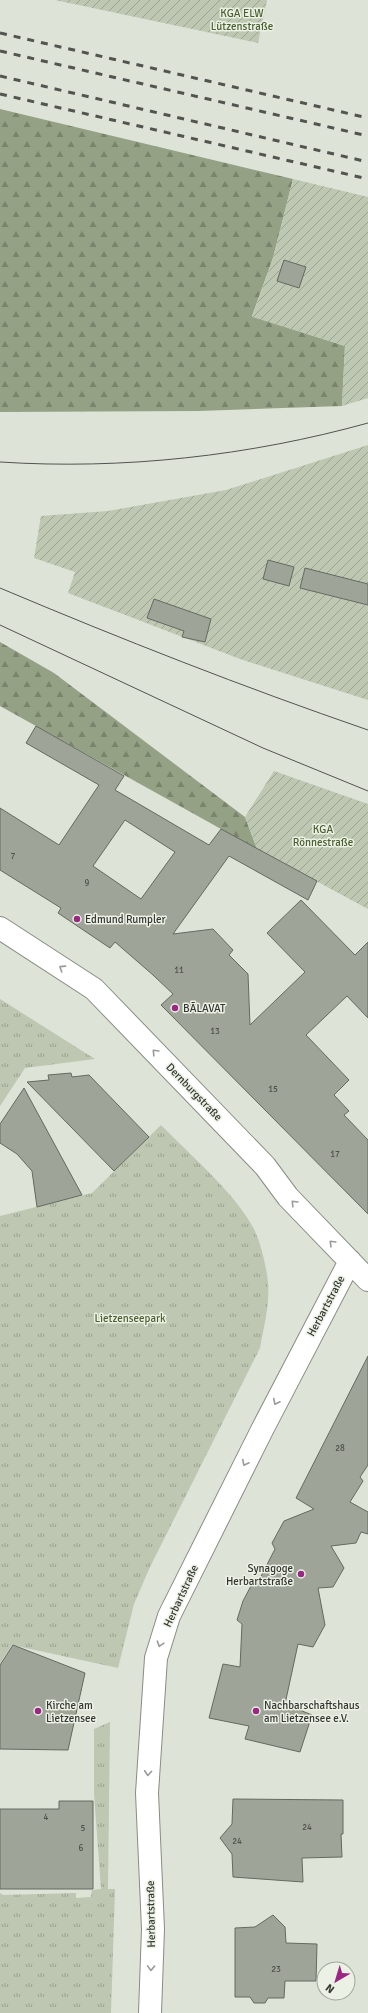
<svg xmlns="http://www.w3.org/2000/svg" width="368" height="2013" font-family="Signika,sans-serif">
	<style>
		.forest { fill: url(#forest-firs) }
		.park { fill: url(#park-tufts) }
		.garden { fill: url(#garden-furrows) }
		.building { fill: #9fa499; stroke: #656a60; fill-rule: evenodd }
		.lines { fill: none; stroke-linecap: round; stroke-linejoin: round }
		.minor-casing { stroke: #888d82; stroke-width: 24 }
		.minor { stroke: #fff; stroke-width: 22 }
		.tram { stroke: #51544f; stroke-width: 1 }
		.rail { stroke: #51544f; stroke-width: 3; stroke-dasharray: 7 7; stroke-linecap: butt }
		.oneway { stroke: #9a9a98 }
		.poi-dot { fill: #9b2784; stroke: #ebf1e4; stroke-width: 1.5 }
		.labels { text-anchor: middle; dominant-baseline: central; stroke-width: 3; stroke-linejoin: round; paint-order: stroke }
		.number-label { font-size: 9px; fill: #4f524c }
		.park-label { font-size: 11px; fill: #4c5f31; stroke: #ebf1e4 }
		.poi-label { font-size: 11px; fill: #343632; stroke: #ebf1e4; text-anchor: start }
		.street-label { font-size: 11px; fill: #343632; stroke: #ebf1e4 }
	</style>
	<defs>
		<pattern id="forest-firs" width="22" height="20" patternUnits="userSpaceOnUse"><rect width="22" height="20" fill="#94a185"/><path d="M5 1l3.5 6h-7zM16 11l3.5 6h-7z" fill="#7a846d"/></pattern>
		<pattern id="park-tufts" width="24" height="20" patternUnits="userSpaceOnUse"><rect width="24" height="20" fill="#bdc7b1"/><path d="M3 7l-1-3M5 7V3M7 7l1-3M15 17l-1-3M17 17v-4M19 17l1-3" fill="none" stroke="#9aa291"/></pattern>
		<pattern id="garden-furrows" width="10" height="10" patternUnits="userSpaceOnUse"><rect width="10" height="10" fill="#bdc7b1"/><path d="M-1 1l2-2M0 10L10 0M9 11l2-2" fill="none" stroke="#9aa291"/></pattern>
	</defs>
	<rect width="100%" height="100%" fill="#dee3d7"/>
	<path class="forest" d="M0,109L293,179L273,258L252,316L345,346L342,406L199,411L0,412Z
		M0,642L54,673L245,817L257,849L0,706Z"/>
	<path class="park" d="M0,999L95,1059L25,1068L0,1106Z
		M161,1125C189,1154 236,1194 254,1229C261,1244 266,1265 268,1282C270,1304 264,1326 260,1348L150,1567L134,1604L118,1668L12,1645L0,1663V1216L92,1193Z
		M110,1722L108,1889H115L111,2013H0V1893L3,1895L76,1893V1898L91,1897L92,1890L101,1889L94,1793V1729Z"/>
	<path class="garden" d="M55,0H267L258,43Z
		M293,179L368,197V398L342,406L345,346L252,317L273,258Z
		M368,445V700L240,659L68,593L75,572L34,558L41,516L108,511L226,490Z
		M274,771L368,804V909L257,849L245,817Z"/>
	<path class="building" d="M284,260L306,267L299,288L277,281Z
		M268,560L294,567L289,586L263,579Z
		M305,568L368,584V605L300,588Z
		M154,599L211,619L205,642L182,637L184,631L147,618Z
		M36,726L124,776L115,790L209,845L221,829L317,881L308,900L229,856L173,934L213,929L233,950L229,955L248,974L250,1025L305,972L267,933L301,900L355,955L368,942V1018L347,996L306,1035L349,1080L334,1095L349,1111L344,1115L368,1140V1214L161,1005L173,994L153,975L115,942L110,948L58,913L61,908L0,870V808L59,845L99,785L26,743ZM125,820L175,852L141,899L93,866Z
		M71,1073L72,1077L89,1075L149,1137L114,1171L27,1082L49,1080L48,1075Z
		M24,1088L82,1195L37,1207L32,1171L17,1154L0,1143V1124Z
		M368,1356V1465L360,1477L363,1481L350,1502L368,1512V1534L361,1532L356,1543L331,1546L344,1568L333,1587L318,1588L325,1625L313,1647L298,1644L285,1704L312,1715L300,1752L245,1739L249,1726L209,1718L223,1664L240,1667L242,1624L237,1620L243,1601L252,1584L256,1586L275,1549L272,1543L284,1521L314,1509L296,1498Z
		M13,1645L85,1673L68,1750L0,1749V1665Z
		M233,1799L343,1800V1834H341L342,1857L302,1858L303,1882L233,1877L232,1854L220,1838L232,1824Z
		M59,1801H93V1889H0V1809H59Z
		M273,1915L285,1927L286,1943L317,1944L316,1981H285L284,1998H268L265,2003H254L250,1997H235V1928L255,1927Z"/>
	<g class="lines">
		<defs>
			<path id="minor" d="M0,928L94,989L265,1166L288,1197L368,1280
				M150,2013L153,1929L147,1793L156,1658L169,1616L263,1428L350,1261"/>
		</defs>
		<use href="#minor" class="minor-casing"/>
		<use href="#minor" class="minor"/>
		<path class="tram" d="M0,462C123,470 249,456 368,423
			M0,588C121,639 243,687 368,730
			M0,625L263,748L368,791"/>
		<path class="rail" d="M0,33L368,118
			M0,51L368,136
			M0,76L368,162
			M0,94L368,179"/>
	</g>
	<defs><path id="oneway-chevron" d="M-2-3.5L2.5 0L-2 3.5" fill="none" stroke-width="1.6" stroke-linecap="round" stroke-linejoin="round"/></defs>
	<g class="oneway">
		<use href="#oneway-chevron" transform="translate(62 968) rotate(-147)"/>
		<use href="#oneway-chevron" transform="translate(155 1052) rotate(-134)"/>
		<use href="#oneway-chevron" transform="translate(294 1203) rotate(-134)"/>
		<use href="#oneway-chevron" transform="translate(332 1243) rotate(-135)"/>
		<use href="#oneway-chevron" transform="translate(276 1402) rotate(117)"/>
		<use href="#oneway-chevron" transform="translate(245 1463) rotate(117)"/>
		<use href="#oneway-chevron" transform="translate(160 1644) rotate(108)"/>
		<use href="#oneway-chevron" transform="translate(148 1773) rotate(94)"/>
		<use href="#oneway-chevron" transform="translate(151 1968) rotate(92)"/>
	</g>
	<g class="poi-dot">
		<circle cx="77" cy="919" r="4"/>
		<circle cx="175" cy="1008" r="4"/>
		<circle cx="301" cy="1574" r="4"/>
		<circle cx="38" cy="1711" r="4"/>
		<circle cx="256" cy="1711" r="4"/>
	</g>
	<g class="labels">
		<g class="number-label">
			<text x="13" y="856">7</text>
			<text x="87" y="883">9</text>
			<text x="179" y="970">11</text>
			<text x="215" y="1031">13</text>
			<text x="273" y="1089">15</text>
			<text x="335" y="1154">17</text>
			<text x="340" y="1448">28</text>
			<text x="46" y="1817">4</text>
			<text x="307" y="1827">24</text>
			<text x="83" y="1828">5</text>
			<text x="237" y="1841">24</text>
			<text x="81" y="1848">6</text>
			<text x="276" y="1969">23</text>
		</g>
		<g class="park-label">
			<text x="242" y="13">KGA ELW<tspan x="242" dy="13">Lützenstraße</tspan></text>
			<text x="323" y="829">KGA<tspan x="323" dy="13">Rönnestraße</tspan></text>
			<text x="130" y="1318">Lietzenseepark</text>
		</g>
		<g class="poi-label">
			<text x="85" y="919">Edmund Rumpler</text>
			<text x="183" y="1008">BĀLAVAT</text>
			<text x="293" y="1568" text-anchor="end">Synagoge<tspan x="293" dy="13">Herbartstraße</tspan></text>
			<text x="46" y="1705">Kirche am<tspan x="46" dy="13">Lietzensee</tspan></text>
			<text x="264" y="1705">Nachbarschaftshaus<tspan x="264" dy="13">am Lietzensee e.V.</tspan></text>
		</g>
		<g class="street-label">
			<text transform="translate(194 1092) rotate(46)">Dernburgstraße</text>
			<text transform="translate(326 1306) rotate(-62)">Herbartstraße</text>
			<text transform="translate(181 1596) rotate(-65)">Herbartstraße</text>
			<text transform="translate(151 1914) rotate(-91)">Herbartstraße</text>
		</g>
	</g>
	<g transform="translate(336 1981) rotate(218)"><circle r="19" fill="#ebf1e4" stroke="#a2a69d"/>
	<path d="M0-3L7 15L0 10L-7 15Z" fill="#9b2784"/>
	<text y="-6" font-size="11" font-weight="bold" text-anchor="middle" fill="#343632">N</text>
	</g>
</svg>
